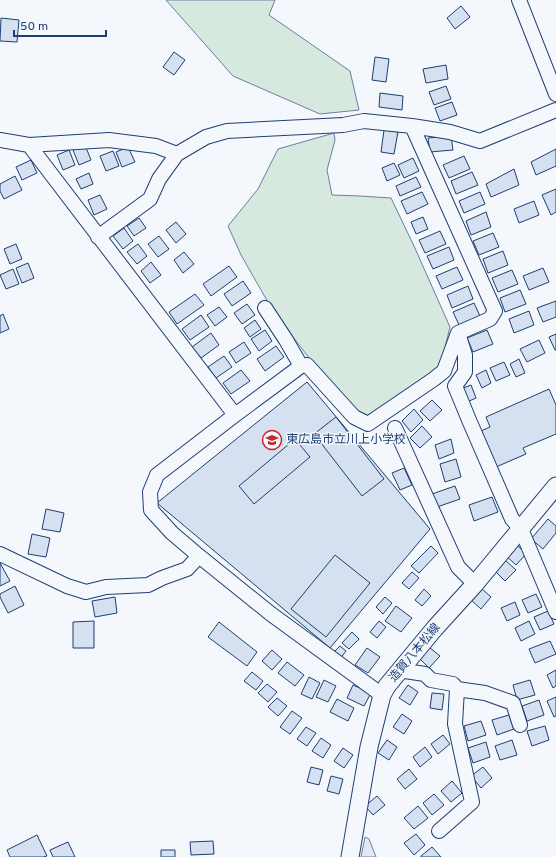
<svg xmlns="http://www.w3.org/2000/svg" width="556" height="857" font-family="Overpass,'Noto Sans JP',sans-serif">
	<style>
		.green { fill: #d7e8df; stroke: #687fa3 }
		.parking { fill: #e3e8f0; stroke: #687fa3 }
		.building { fill: #d5e0f0; stroke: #1d3f73 }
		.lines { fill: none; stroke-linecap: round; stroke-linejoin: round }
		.minor-casing { stroke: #1d3f73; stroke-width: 16 }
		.major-casing { stroke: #1d3f73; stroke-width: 19 }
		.minor { stroke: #f4f7fb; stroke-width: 14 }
		.major { stroke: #f4f7fb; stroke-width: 17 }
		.labels { text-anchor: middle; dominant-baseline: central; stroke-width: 3; stroke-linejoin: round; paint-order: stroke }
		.poi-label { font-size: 12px; fill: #1d3f73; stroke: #f4f7fb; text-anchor: start }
		.street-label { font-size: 12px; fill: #1d3f73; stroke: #f4f7fb }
	</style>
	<rect width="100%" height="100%" fill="#f4f7fb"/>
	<path class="green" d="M166,0H275L269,15L350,71L359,110L320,114L233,76Z
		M334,133L335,140L327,170L332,195L360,196L391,198L414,246L450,327L439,372L408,397L359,419L323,376L273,311L241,255L228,226L258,189L278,149Z"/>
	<path class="parking" d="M365,837L369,839L376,857H361Z"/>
	<path class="building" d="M461,6L470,17L455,29L447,18Z
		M1,18L19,20L17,42L0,41Z
		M174,52L185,60L174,75L163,67Z
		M375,57L389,59L386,82L372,80Z
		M446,65L448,79L426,83L423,69Z
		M446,86L451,99L434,105L429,92Z
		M380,93L403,96L402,110L379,107Z
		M452,102L457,115L440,121L435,108Z
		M384,130L398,132L394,154L381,152Z
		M451,136L453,150L430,152L428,138Z
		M85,145L91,160L79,165L73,150Z
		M128,147L135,162L122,167L116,152Z
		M556,149V166L536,175L531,162Z
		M69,150L75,165L63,170L57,155Z
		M113,151L119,166L106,171L100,156Z
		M464,156L470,169L449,178L443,165Z
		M413,158L419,171L404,178L398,165Z
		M31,160L37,173L22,180L16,167Z
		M394,163L400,175L387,181L382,168Z
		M514,169L519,185L491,197L486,184Z
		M472,172L478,185L456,194L451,181Z
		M89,173L93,184L81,189L76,179Z
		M15,176L22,190L4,199L0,191V184Z
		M416,177L421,187L400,196L396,186Z
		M556,189V212L551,215L542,195Z
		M422,192L428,204L407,214L401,201Z
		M480,192L485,204L464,213L459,201Z
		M100,195L107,209L94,215L88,200Z
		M534,201L539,215L519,223L514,209Z
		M486,212L491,227L471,235L466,221Z
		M423,217L428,229L416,234L411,222Z
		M139,218L146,228L134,236L127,226Z
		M176,222L186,234L176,243L166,230Z
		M124,228L133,241L123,249L113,236Z
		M440,231L446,244L425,253L419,240Z
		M493,233L499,247L479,255L473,241Z
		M159,236L169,249L158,257L148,244Z
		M16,244L22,259L10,264L4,249Z
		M138,244L147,256L137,264L127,252Z
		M449,247L454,260L433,269L427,256Z
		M503,251L508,265L488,273L483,259Z
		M184,252L194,264L183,273L174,260Z
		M151,262L161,275L150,283L141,271Z
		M28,263L34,278L22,283L16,268Z
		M229,266L237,277L211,296L203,284Z
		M457,267L463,280L442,289L436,276Z
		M543,268L549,282L529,290L523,276Z
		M13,269L19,284L6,289L0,275Z
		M512,270L518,284L498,292L492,278Z
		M243,281L251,293L232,306L224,294Z
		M468,286L473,299L452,308L447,295Z
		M520,290L526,304L505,312L500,298Z
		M195,294L204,305L177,324L169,312Z
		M556,301V317L543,322L537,308Z
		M474,303L480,316L459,325L453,312Z
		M247,304L255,315L242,324L234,313Z
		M219,307L227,317L215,326L207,315Z
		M529,311L534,325L514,333L509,319Z
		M3,314L9,329L0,333V316Z
		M201,315L209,327L190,340L182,329Z
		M255,320L261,329L250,337L244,328Z
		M265,330L272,341L259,351L251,339Z
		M487,330L493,344L473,352L467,338Z
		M211,333L219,345L201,358L192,347Z
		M556,334V350H555L549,337Z
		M539,340L545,353L527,362L520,349Z
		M244,342L251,353L236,363L229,352Z
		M276,346L284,357L265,371L257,359Z
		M224,356L232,367L216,378L208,367Z
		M519,359L525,373L516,377L510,364Z
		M504,362L510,375L496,381L490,368Z
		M241,370L250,381L231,394L223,383Z
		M486,370L491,383L482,388L476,375Z
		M307,382L430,529L330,648L157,503Z
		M471,385L476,398L467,402L461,389Z
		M549,389L556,405V434L523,448L526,454L496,467L481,431L490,427L486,417Z
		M432,400L442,410L430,421L420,411Z
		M414,409L423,420L411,432L402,421Z
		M336,417L384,479L362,496L314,434Z
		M422,426L432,437L420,448L410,438Z
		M295,439L310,457L254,504L239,486Z
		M451,439L454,453L439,459L435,445Z
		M456,459L461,477L445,482L440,464Z
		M404,468L412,485L400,490L392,473Z
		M455,486L460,499L437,507L432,494Z
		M492,497L498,512L474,521L469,505Z
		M46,509L64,513L60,532L42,529Z
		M548,519L556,526V533L543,549L531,539Z
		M32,534L50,538L46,557L28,554Z
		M516,544L526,554L516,565L505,555Z
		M431,546L438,553L419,573L411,566Z
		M335,555L370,583L326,637L291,609Z
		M505,560L516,570L505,581L495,571Z
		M0,563L10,581L0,586Z
		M412,572L419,578L409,589L402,583Z
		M15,586L24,605L8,613L0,597V594Z
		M481,588L491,597L481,609L470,599Z
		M424,589L431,596L422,606L415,600Z
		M536,594L542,607L528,613L522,600Z
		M115,597L117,613L95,617L92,601Z
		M385,597L392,603L383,614L376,607Z
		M515,602L520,615L507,621L501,608Z
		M396,606L412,618L401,632L385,621Z
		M548,611L554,624L540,630L534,617Z
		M94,621V648H73V622Z
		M379,621L386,627L377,638L370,632Z
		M529,621L535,634L521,641L515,628Z
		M219,622L257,652L247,666L208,637Z
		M352,632L359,639L349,649L342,643Z
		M550,641L556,654L535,663L529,649Z
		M340,646L346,651L340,659L333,653Z
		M429,647L440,656L429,668L419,658Z
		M367,648L380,657L368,673L355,665Z
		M272,650L282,659L272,670L262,661Z
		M287,662L304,675L295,686L278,673Z
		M556,670V686L553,688L547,675Z
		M252,672L263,681L256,690L244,681Z
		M309,677L320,683L312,699L301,694Z
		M324,680L336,686L328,702L316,697Z
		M530,680L535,695L517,700L513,685Z
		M267,684L277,692L268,702L258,693Z
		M353,685L371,693L364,706L347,698Z
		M408,685L418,692L410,705L399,698Z
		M432,693L444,694L442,710L430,708Z
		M556,697V716L554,717L547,701Z
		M277,698L287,706L278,716L268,707Z
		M337,699L354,708L348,721L330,712Z
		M539,700L544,715L527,721L522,706Z
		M292,711L302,718L290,734L280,727Z
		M402,714L412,721L404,734L393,727Z
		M509,715L514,729L497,735L492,720Z
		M481,721L486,735L468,741L464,726Z
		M545,726L549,740L532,746L527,731Z
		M306,727L316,733L307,746L297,739Z
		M443,735L450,744L438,754L431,744Z
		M321,738L331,745L323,758L312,751Z
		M387,740L397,747L389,760L378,753Z
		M512,740L517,755L500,760L495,746Z
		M486,742L490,757L473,763L468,748Z
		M425,747L432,757L420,767L413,757Z
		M343,748L353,755L344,768L334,761Z
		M311,767L323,770L319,785L307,782Z
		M483,767L492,778L481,788L471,776Z
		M409,769L417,779L405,789L397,779Z
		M331,776L343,779L339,794L327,791Z
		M452,781L462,793L451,802L441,791Z
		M434,794L444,805L432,815L423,803Z
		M377,796L385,805L373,815L365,806Z
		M418,806L428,818L414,829L404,818Z
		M416,834L425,845L414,855L404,843Z
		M37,835L47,856L43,857H10L7,850Z
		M213,841L214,854L191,855L190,842Z
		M68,842L75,857H53L50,850Z
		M432,847L441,857H421V856Z
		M161,850H175V857H161Z"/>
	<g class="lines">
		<defs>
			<path id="minor" d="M519,0L556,94
				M0,140L29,145L235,415
				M29,145L109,140L156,146L177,154
				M98,237L150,199L159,179L177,154L206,137L227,131L343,125L364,121L412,126L450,132L480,141L556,110
				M265,308L286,340L301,366
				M458,333L465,355V372L455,386L469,420L512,519L521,529L556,612
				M395,428L458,567L475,584
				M0,554L67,586L86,592L106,587L148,585L162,578L187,569L199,556
				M401,669L405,671L425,674L431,680L453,684L457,689L455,724L472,802L439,831
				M457,689L485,693L513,703L520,725
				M382,695L271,614L199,556L172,533L151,510L150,492L157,475L235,415L301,366L307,365L354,417L368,424L434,379L444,371L458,333L490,319L495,311L412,126"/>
			<path id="major" d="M350,857L369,747L382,695L387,686L401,669L435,628L475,584L556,486"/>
		</defs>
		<use href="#minor" class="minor-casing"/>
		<use href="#major" class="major-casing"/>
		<use href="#minor" class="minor"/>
		<use href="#major" class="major"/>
	</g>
	<defs>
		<symbol id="school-ring" viewBox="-11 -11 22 22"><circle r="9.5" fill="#f4f7fb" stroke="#c62828" stroke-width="1.5"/><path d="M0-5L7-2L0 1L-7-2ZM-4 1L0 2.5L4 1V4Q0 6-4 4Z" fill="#c62828"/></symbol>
	</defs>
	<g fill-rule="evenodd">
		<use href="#school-ring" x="261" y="429" width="22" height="22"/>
	</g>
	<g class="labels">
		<g class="poi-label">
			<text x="286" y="440">東広島市立川上小学校</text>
		</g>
		<g class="street-label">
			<text transform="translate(415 653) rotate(-50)">造賀八本松線</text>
		</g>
	</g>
	<path d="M14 30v6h92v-6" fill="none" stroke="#1d3f73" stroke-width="2"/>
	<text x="20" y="30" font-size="12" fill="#1d3f73" stroke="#f4f7fb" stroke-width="3" paint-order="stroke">50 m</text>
</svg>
